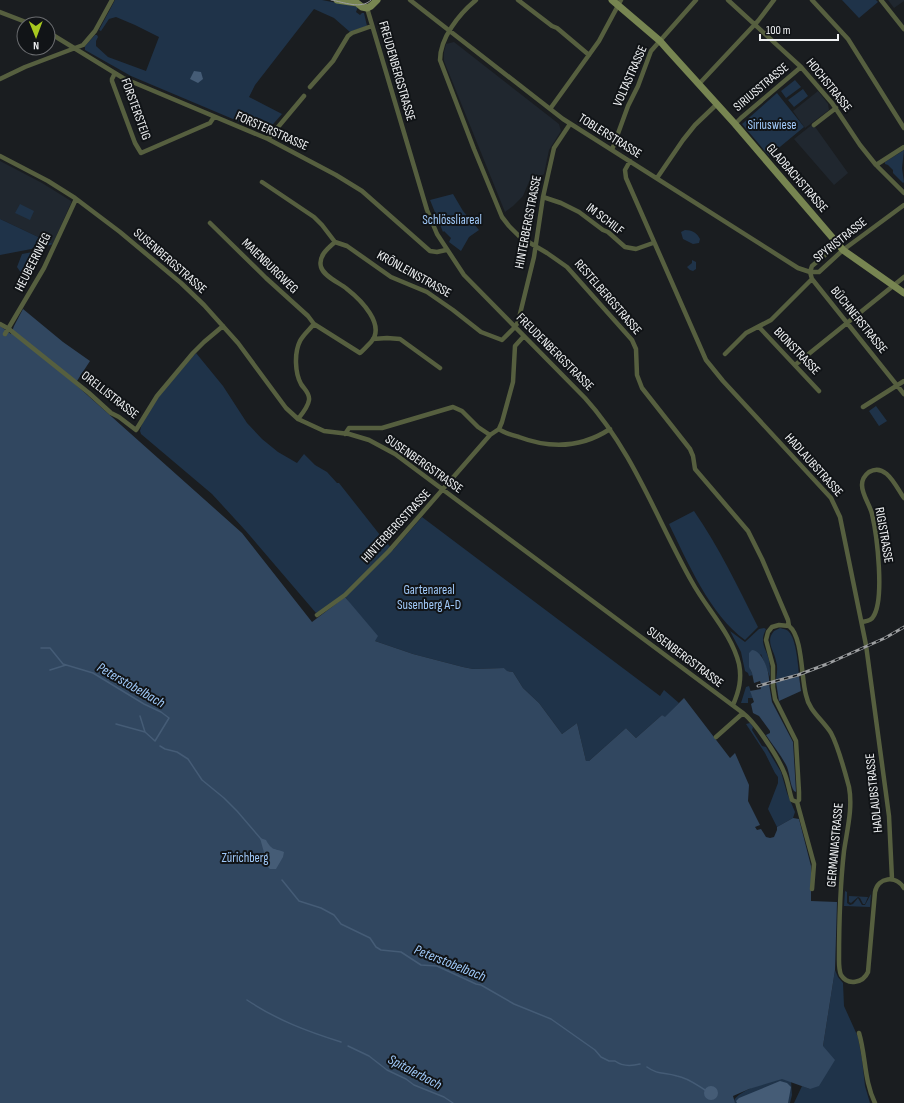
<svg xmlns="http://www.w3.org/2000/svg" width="904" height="1103" font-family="'Sofia Sans Condensed',sans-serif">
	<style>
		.built { fill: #20272f }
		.green { fill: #1f3349 }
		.forest { fill: #314760 }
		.water { fill: #455c76 }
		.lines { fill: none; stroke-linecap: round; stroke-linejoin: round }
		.stream { stroke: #455c76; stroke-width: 1.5 }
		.street { stroke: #565f3f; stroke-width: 4.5 }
		.secondary { stroke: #778551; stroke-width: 7 }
		.tram { stroke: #9c9ea0; stroke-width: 1 }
		.rail-casing { stroke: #9c9ea0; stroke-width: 3 }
		.rail { stroke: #111417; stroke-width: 1.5; stroke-dasharray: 4.5; stroke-linecap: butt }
		.labels { text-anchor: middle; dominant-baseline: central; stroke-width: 4; stroke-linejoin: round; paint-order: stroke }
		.street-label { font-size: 13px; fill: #eff1f3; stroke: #111417 }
		.park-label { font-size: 13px; fill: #a1cafa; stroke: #111417 }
		.water-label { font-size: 14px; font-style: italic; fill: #a1cbfb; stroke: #111417 }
	</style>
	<rect width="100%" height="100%" fill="#1a1d20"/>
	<path class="built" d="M888,0H904V1L894,8Z
		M454,42L559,124L561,131L549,150L544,174L536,178L528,184L523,196L513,206L505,212L444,61V52L446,44Z
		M818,91L828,104L829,110L805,128L793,111Z
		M813,124L848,173L834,185L794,139Z
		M0,161L42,183L71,201V203L53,244L0,219Z"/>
	<path class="green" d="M115,0H322L358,7L356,12L360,15L362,13H364L367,26L350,32L334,18L314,9L255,85L249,97L282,114L267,131L264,132L131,76L85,50V46L95,35H97L98,37L96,41V46L108,57L146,71L159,37L135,25L116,17L109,19L101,31L99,30Z
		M842,0H876L878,2L859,18Z
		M795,80L801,87L786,98L781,91Z
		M803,89L808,96L794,107L788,100Z
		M777,93L804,127L769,156L742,124Z
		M904,150L902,168L904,182L903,183L893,173V170L888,165L885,164V162Z
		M453,194L463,211L479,230L469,237L461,251L449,242L451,238L444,231L443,232L430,200Z
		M20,204L34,211L30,220L15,213Z
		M0,219L53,244L47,246L0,255Z
		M685,230C692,230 697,233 700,239L699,243L693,244L683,239L681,232Z
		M43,250L28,283L17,267L22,254Z
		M692,260L696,262V269L693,271L690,270L687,267L692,263Z
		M196,353L223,386L247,423L262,439L278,452L297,463L304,454L315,465L327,472L337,483H339L380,535L393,550L422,517L660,696L664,690L679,703L665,718L662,715L636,738L626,728L589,761H586L577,723L562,734L539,703L523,688L513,672L506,671L504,668L473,669L463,667L413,654L375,641L344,595L322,610L316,613L245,530L212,494L141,434L140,431C145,408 180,372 196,353Z
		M876,406L887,421L879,426L869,411Z
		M694,511C719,547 738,587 758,627L745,640C710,615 687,561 669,524Z
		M764,628L766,629C759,643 766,648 769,660C770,666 770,671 770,677L761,654L750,669L753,675L749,676L748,673L745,671L741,652L730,631L745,642L759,629Z
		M780,628C783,629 787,629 789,632C796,639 798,664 799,674L776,680C777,673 778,667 776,661C774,650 765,641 774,631Z
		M749,686L753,698H748V703H741L746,687Z
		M750,723L753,727L752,730L762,746L766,747L781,772L787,793L795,812L793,818L777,827L768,809L778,783V777L775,773L765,753L746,724Z
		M845,891L847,892V903L850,905L853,904L858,898L862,905H865L871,894L870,907L844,906Z
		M849,896L868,897L865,904H863L860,898L858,897L851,903L849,902Z
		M835,970L838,977L843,983L844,1006L858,1037L862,1059L865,1086L870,1103H794L802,1086L810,1089L823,1046Z
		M782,1076L791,1080L792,1095L790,1103H735L734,1101C737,1091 771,1080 782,1076Z"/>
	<path class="forest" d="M23,309L63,342L90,361L75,384L242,533L312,622L345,597L378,636L375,641L413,654L463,667L473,669L504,668L507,671L513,672L523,688L539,703L562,734L577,723L586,761H589L626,728L636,738L662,715L665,717L684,698L730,758L735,753L749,785L748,801L760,825L755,827L757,830L761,829L766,837L770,838L774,837L777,830V827L793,818L799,819L811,866V901L837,902L835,970L823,1046L835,1060L819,1086L810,1089L782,1079L749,1089L733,1096L735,1103H0V326L11,334L14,326Z
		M752,650C763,651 770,673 769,682L761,684L760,681L754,683L752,673L749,667V653Z
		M799,676L801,691L779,701L776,682Z
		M769,684L772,702L793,742L796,792L794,791C790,785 790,775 787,767C782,756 773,746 766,735L770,733V731L759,716L753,713L751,704L754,702L750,691L761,689L760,686Z"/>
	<path class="water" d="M194,71L201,72L203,79L198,83L190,79Z
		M260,838L266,840C272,851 274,848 284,852L283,857L276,869H270L268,867Z
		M780,1081L787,1083L791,1087L788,1103H737L736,1101L739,1098Z
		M704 1093a7 7 0 1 1 14 0a7 7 0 1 1-14 0Z"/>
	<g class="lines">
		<path class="stream" d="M41,648H50L63,664L93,673L144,704L161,712L169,718L155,741L145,732L140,716
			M50,670L66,665
			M116,724L145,732
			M160,746L165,749L177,752L188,759L202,780L224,798L237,811L261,839
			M282,880L299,901L321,908L334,915L341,924L370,938L376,947L381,950L401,952L421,965L437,966L476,984L481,985L514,1004L551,1019L595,1050L601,1057L609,1061H615C623,1067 632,1066 640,1064
			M247,1000C277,1020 306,1031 341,1042
			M348,1046L369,1056L387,1070L406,1079L414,1085L444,1097L453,1103
			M647,1067C658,1075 664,1072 677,1076C688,1078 695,1084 705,1090"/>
		<path class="street" d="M410,0L563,119L798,268L810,272H819L843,250L904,205
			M476,0C459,14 440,38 440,60L474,149L502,217L509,226L520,237L547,253L567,267L632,340L636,349L637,375L642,388L690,449L693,456L695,469L748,531L762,559L788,620L789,626
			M518,0L552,26L557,28L589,55
			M728,0L801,67L832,103L860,145L876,165L904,193
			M812,0L848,39L904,128
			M881,0L904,29
			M367,8L427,210L437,234L464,275L585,398C633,451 657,520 692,582C706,608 732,634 739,664C742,679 739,691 733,705
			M0,12L31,24
			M48,32L123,78L268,139L336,175L362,191L430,251L437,252L446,250
			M115,73L112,79V81L135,143L141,153L210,123L214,117
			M0,79L25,67L83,45L95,31L112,0
			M699,84L758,21L774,0
			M310,87L333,61L348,36L352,33L372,26
			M550,109L599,41L621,0
			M735,124L741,118L801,67
			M814,125L836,108
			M268,139L304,96
			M612,150L628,106L638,86L651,51L696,0
			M0,156L48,181L75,198L120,232L181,283L204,305L238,343L286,408L298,419L324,431L349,434L369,440L395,454L743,713C756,723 778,757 784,772C788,781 789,791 792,800L797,802
			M630,161L625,170L626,178L706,360L723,381L831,498L840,517L866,645L889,816L892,879
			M876,165L904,147
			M657,178L683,140L695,125L717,104
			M262,182L314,217L322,225L335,242L347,246L391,277L427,292L453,310L481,332L502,340L515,327L518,322L534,257L543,197L552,157L554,148L570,124
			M543,197L561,203L579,212L603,230L608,232L625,247L636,249L653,243
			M210,223L266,278L308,316L314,324L360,353C364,350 367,346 371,342C386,325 361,300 347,289C340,283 324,277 321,267C318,256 328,248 335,242
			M810,272L812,266L838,244
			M812,279L904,394
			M0,324L9,329L89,393L111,413L119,417L136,430L157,396L193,353L204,342L223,326
			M759,327L819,391
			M5,334L44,268L76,199
			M373,339L387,338L400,339L440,368
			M725,354L746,333L771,320L812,279L810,272
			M795,365L904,277
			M863,407L904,381
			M298,419C302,414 308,407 309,400C310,393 304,389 301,384C295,373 294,353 300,341C303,335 309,330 314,324
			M499,429C504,433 512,435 519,437C551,449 581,448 610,429
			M345,434L349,428H382L453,407L462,411L478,427L490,435
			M317,615L345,595L389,551L490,435L499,429L502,422L513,382L515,346L524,336
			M862,622C866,621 871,621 873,617C885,600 877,535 872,514C870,505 862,495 862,485C862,480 865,475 869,472C886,462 896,487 904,498
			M716,737L743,713
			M797,802L799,800V792L796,741L775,699L773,687V666L766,640L768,632L772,627L779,625L789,626C803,637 801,678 806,695C809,711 822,719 831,733C838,746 845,772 849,787C853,808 847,830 844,851C840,887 839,924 839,960C839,965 839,970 841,975C848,986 863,983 868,972L875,892C878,877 896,875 904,888
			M797,802L814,864L812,889
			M859,1033C866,1056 864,1081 875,1103"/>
		<path class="secondary" d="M337,0L357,3L362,7L367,8L371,6L377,0
			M612,0L660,41L667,49L735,124L843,250L904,293"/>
		<path class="tram" d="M331,0C344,2 361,10 371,0"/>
		<defs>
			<path id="rail" d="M758,686L798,675L827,664L885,638L904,627"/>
		</defs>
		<use href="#rail" class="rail-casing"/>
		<use href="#rail" class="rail"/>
	</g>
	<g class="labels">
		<g class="street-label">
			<text transform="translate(397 71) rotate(74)">FREUDENBERGSTRASSE</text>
			<text transform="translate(630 76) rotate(-66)">VOLTASTRASSE</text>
			<text transform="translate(829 85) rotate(51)">HOCHSTRASSE</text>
			<text transform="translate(761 87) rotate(-40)">SIRIUSSTRASSE</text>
			<text transform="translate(136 109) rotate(70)">FORSTERSTEIG</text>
			<text transform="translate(272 131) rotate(24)">FORSTERSTRASSE</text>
			<text transform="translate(610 136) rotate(32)">TOBLERSTRASSE</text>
			<text transform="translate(797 178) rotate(49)">GLADBACHSTRASSE</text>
			<text transform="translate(605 219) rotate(37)">IM SCHILF</text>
			<text transform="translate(528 222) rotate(-79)">HINTERBERGSTRASSE</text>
			<text transform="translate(840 240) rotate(-38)">SPYRISTRASSE</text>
			<text transform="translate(170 261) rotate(41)">SUSENBERGSTRASSE</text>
			<text transform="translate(33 262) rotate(-63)">HEUBEERIWEG</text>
			<text transform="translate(270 266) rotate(44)">MAIENBURGWEG</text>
			<text transform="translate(414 274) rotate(29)">KRÖNLEINSTRASSE</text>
			<text transform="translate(608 297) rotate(49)">RESTELBERGSTRASSE</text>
			<text transform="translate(859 320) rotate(51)">BÜCHNERSTRASSE</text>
			<text transform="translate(797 351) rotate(46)">BIONSTRASSE</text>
			<text transform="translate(555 352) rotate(45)">FREUDENBERGSTRASSE</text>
			<text transform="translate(110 395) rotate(38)">ORELLISTRASSE</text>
			<text transform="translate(424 464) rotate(35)">SUSENBERGSTRASSE</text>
			<text transform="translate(814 465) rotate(48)">HADLAUBSTRASSE</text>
			<text transform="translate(396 526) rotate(-47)">HINTERBERGSTRASSE</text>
			<text transform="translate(884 535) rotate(80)">RIGISTRASSE</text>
			<text transform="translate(685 657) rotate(37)">SUSENBERGSTRASSE</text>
			<text transform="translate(874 793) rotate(-96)">HADLAUBSTRASSE</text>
			<text transform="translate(835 845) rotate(-85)">GERMANIASTRASSE</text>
		</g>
		<g class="park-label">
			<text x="772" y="125">Siriuswiese</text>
			<text x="452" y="220">Schlössliareal</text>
			<text x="429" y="590">Gartenareal<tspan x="429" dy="15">Susenberg A-D</tspan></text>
			<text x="245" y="858">Zürichberg</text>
		</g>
		<g class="water-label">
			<text transform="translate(131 685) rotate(30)">Peterstobelbach</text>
			<text transform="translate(450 963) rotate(22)">Peterstobelbach</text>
			<text transform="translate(415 1072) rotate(28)">Spitalerbach</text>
		</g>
	</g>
	<g transform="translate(36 36) rotate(179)"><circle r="19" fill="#111417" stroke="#6a6c6f"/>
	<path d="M0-3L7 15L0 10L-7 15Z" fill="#a7c81f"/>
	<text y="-6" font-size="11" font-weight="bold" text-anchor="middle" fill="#eff1f3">N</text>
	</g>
	<path d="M760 34v6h78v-6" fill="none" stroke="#eff1f3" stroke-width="2"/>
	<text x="766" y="34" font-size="12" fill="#eff1f3" stroke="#111417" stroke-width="3" paint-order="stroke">100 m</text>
</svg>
